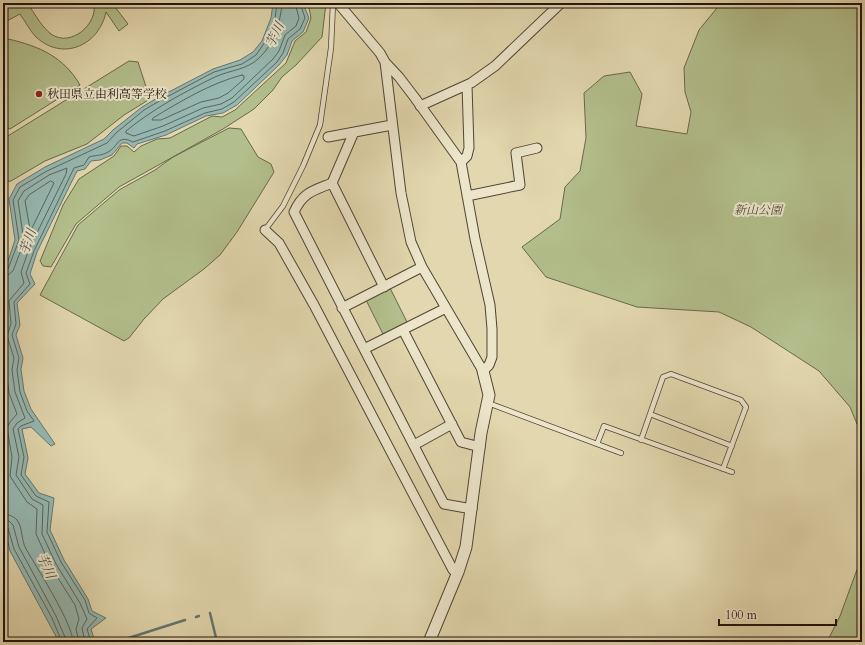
<svg xmlns="http://www.w3.org/2000/svg" width="865" height="645" font-family="Cardo,'Noto Serif JP',serif">
	<style>
		.green { fill: #b2be8b; stroke: #68684c }
		.water { fill: #96b8b1; stroke: #667670 }
		.lines { fill: none; stroke-linecap: round; stroke-linejoin: round }
		.shore { stroke: #5a6660; stroke-width: 1 }
		.stream { stroke: #667670; stroke-width: 2.5 }
		.service-casing { stroke: #504436; stroke-width: 6 }
		.minor-casing { stroke: #504436; stroke-width: 11 }
		.tertiary-casing { stroke: #504436; stroke-width: 13 }
		.service { stroke: #ece5ca; stroke-width: 4.5 }
		.minor { stroke: #ece5ca; stroke-width: 9 }
		.tertiary { stroke: #ece5ca; stroke-width: 11 }
		.poi-dot { fill: #8f2418; stroke: #ece5ca; stroke-width: 1.5 }
		.labels { text-anchor: middle; dominant-baseline: central; stroke-width: 4; stroke-linejoin: round; paint-order: stroke }
		.poi-label { font-size: 12px; fill: #1f130e; stroke: #ece5ca; text-anchor: start }
		.park-label { font-size: 12px; font-style: italic; fill: #524f3a; stroke: #ece5ca }
		.water-label { font-size: 13px; font-style: italic; fill: #494d47; stroke: #ece5ca }
	</style>
	<rect width="100%" height="100%" fill="#e2d7ae"/>
	<filter id="stains"><feTurbulence type="fractalNoise" baseFrequency=".005" numOctaves="4"/><feColorMatrix values="0 0 0 0 .2 0 0 0 0 .09 0 0 0 0 .02 0 0 0 .5 -.17"/></filter>
	<radialGradient id="worn" r=".72"><stop offset=".6" stop-color="#630" stop-opacity="0"/><stop offset="1" stop-color="#630" stop-opacity=".3"/></radialGradient>
	<path class="green" d="M3,3H35L30,7C36,16 42,27 51,34C71,48 98,24 94,3H112L128,24L119,31L106,12C99,45 63,62 36,37C30,31 25,21 20,14L3,23Z
		M308,3H326L322,37L296,65L282,77L273,90L254,109L223,129L119,187L76,224L51,267L43,266L40,261L43,254L63,205L79,179L114,156L121,146H127L134,152L141,146L157,139L170,138L212,116L222,117L235,110L286,63L295,41L306,32L311,18Z
		M721,3H862V436L850,407L819,371L751,327L719,312L637,307L546,277L522,247L560,219L565,187L580,171L586,138L584,93L604,76L630,72L642,94L636,126L687,134L691,112L685,92L684,68L699,30Z
		M8,39C39,46 64,57 80,85L10,129L3,127V40Z
		M129,61L138,62L150,99L124,115L87,144L45,161L11,181L3,182V139Z
		M229,128L241,129L258,157L271,164L274,172L237,232L220,255L204,269L163,299L144,319L129,338L124,341L40,295L78,225L119,190L155,170L173,157Z
		M390,288L407,322L383,334L366,300Z
		M862,556V642H827L840,616Z"/>
	<path class="water" d="M273,3H303L309,18L303,32L292,41L287,55L279,65L237,105L223,113L206,116L166,135L137,144L134,148L127,143H122L112,155L100,160L91,161L85,169L77,171L37,252L30,274L35,284L17,303L20,325L16,335L23,358L21,369L24,391L31,409L55,444L51,446L31,427L22,429L28,458L25,474L39,493L54,498L50,530L64,560L88,599L92,611L106,618L91,629L95,642H59L10,551L3,522V276L15,240L9,199L17,184L45,167L104,139L113,130L142,107L159,97L213,69L240,60L253,52L262,41L271,18Z"/>
	<g class="lines">
		<path class="shore" d="M282,3C281,21 273,46 259,58C247,70 230,70 215,77C184,92 153,109 126,131V133L134,136L163,126L203,108L221,104L232,98L273,59L279,51L285,35L296,26L299,18L295,3
			M242,75L244,76V79L228,93L219,98L201,102L161,120H152L153,118C181,101 211,83 242,75Z
			M51,181L54,183L32,228L30,229L25,201L29,195Z
			M3,271L8,269L19,240L13,200L20,187L47,171L107,143L116,133L144,110L161,100L214,72L242,64L256,55L265,42L275,19L277,3
			M3,276L8,275L13,271L24,242L18,201L24,191L49,175L67,168L66,174L29,249L21,272L24,283L9,301L11,324L7,336L14,358L12,370L15,392L25,418L17,423L13,429L19,457L16,475L32,499L43,505L42,534L56,564L80,603L87,619L82,628L85,642
			M3,342L8,358L6,370L9,393L17,414L10,422L7,428L12,457L10,476L27,502L37,509L36,534L51,567L75,605L79,619L76,629L79,642
			M3,514C8,514 13,516 17,520C23,528 21,540 26,549C37,568 73,624 73,642
			M3,520L9,521L13,525L19,547L56,616L67,642
			M3,525L8,528L14,549L52,618L62,642
			M91,642L87,629L97,618L89,613L85,600L61,562L47,532L49,502L36,496L21,475L24,457L18,429L21,426L34,421L27,411L20,392L17,370L19,358L12,335L16,324L14,302L30,284L26,273L34,251L74,168L84,165L89,157C96,155 101,156 108,152C119,146 117,134 133,142L165,131L205,113L222,109L234,102L277,62L283,53L288,39L300,29L305,18L300,3"/>
		<path class="stream" d="M210,613L217,642
			M196,617L199,616
			M116,642L185,620"/>
		<defs>
			<path id="service" d="M265,230L283,206L303,166L320,125L331,48L333,3
				M488,403L621,453
				M650,414L732,446
				M641,440L663,377L671,374L741,400L746,407L723,469
				M597,444L604,426L732,472"/>
			<path id="minor" d="M338,3L380,53L385,62L399,77L415,98L461,162L475,239L490,305L492,329V357L489,365L483,371L422,267L411,242L401,193L385,62
				M420,106L471,83L495,66L561,3
				M354,132L332,183C313,191 303,192 294,212L364,349L446,308
				M328,137L392,125
				M461,162L467,156L469,148L467,85
				M332,183L384,287
				M467,196L520,185L516,153L537,148
				M265,230L279,243L314,305L453,570L458,572
				M342,308L422,267
				M403,330L461,442L480,447
				M364,349L444,504L472,509
				M414,445L452,424"/>
			<path id="tertiary" d="M429,642L458,572L466,547L481,433L489,395L483,371"/>
		</defs>
		<use href="#service" class="service-casing"/>
		<use href="#minor" class="minor-casing"/>
		<use href="#tertiary" class="tertiary-casing"/>
		<use href="#service" class="service"/>
		<use href="#minor" class="minor"/>
		<use href="#tertiary" class="tertiary"/>
	</g>
	<circle class="poi-dot" cx="39" cy="94" r="4"/>
	<g class="labels">
		<g class="poi-label">
			<text x="47" y="94">秋田県立由利高等学校</text>
		</g>
		<g class="park-label">
			<text x="758" y="210">新山公園</text>
		</g>
		<g class="water-label">
			<text transform="translate(275 35) rotate(-64)">芋川</text>
			<text transform="translate(28 242) rotate(-71)">芋川</text>
			<text transform="translate(46 566) rotate(66)">芋川</text>
		</g>
	</g>
	<rect width="865" height="645" fill="none" stroke="#e2d7ae" stroke-width="16"/>
	<rect x="4" y="4" width="857" height="637" fill="none" stroke="#1f130e" stroke-width="2"/>
	<rect x="8" y="8" width="849" height="629" fill="none" stroke="#1f130e"/>
	<path d="M719 619v6h117v-6" fill="none" stroke="#1f130e" stroke-width="2"/>
	<text x="725" y="619" font-size="12" fill="#1f130e" stroke="#ece5ca" stroke-width="3" paint-order="stroke">100 m</text>
	<rect width="100%" height="100%" filter="url(#stains)"/>
	<rect width="100%" height="100%" fill="url(#worn)"/>
</svg>
